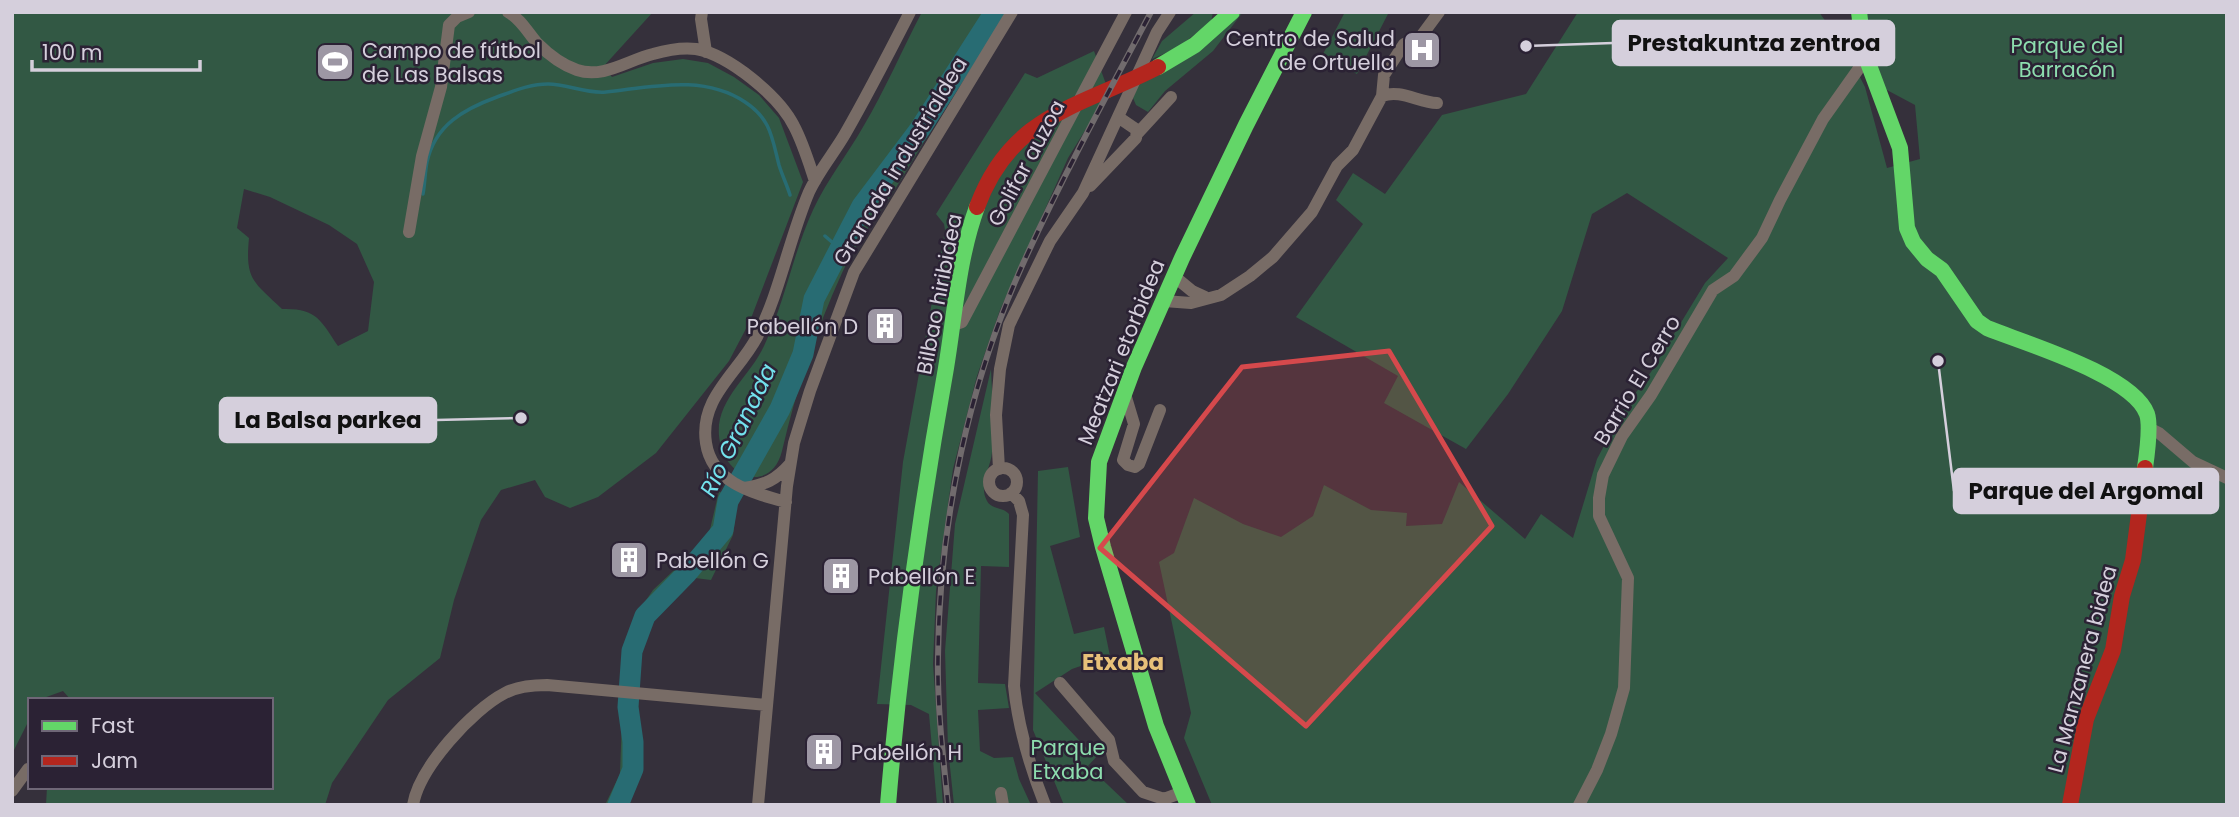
<svg xmlns="http://www.w3.org/2000/svg" width="2239" height="817" font-family="Poppins,sans-serif">
	<style>
		.green { fill: #325844; fill-rule: evenodd }
		.lines { fill: none; stroke-linecap: round; stroke-linejoin: round }
		.stream { stroke: #286c73; stroke-width: 3.5 }
		.river { stroke: #286c73; stroke-width: 21 }
		.street { stroke: #786c66; stroke-width: 12 }
		.fast { stroke: #63d668; stroke-width: 16 }
		.jam { stroke: #b3261e; stroke-width: 16 }
		.rail-casing { stroke: #716b6d; stroke-width: 6 }
		.rail { stroke: #2b2234; stroke-width: 3.5; stroke-dasharray: 10; stroke-linecap: butt }
		.marked { fill: #d6494c; fill-opacity: 0.2; stroke: #d6494c; stroke-width: 5; stroke-linejoin: round }
		.labels { text-anchor: middle; dominant-baseline: central; stroke-width: 5; stroke-linejoin: round; paint-order: stroke }
		.poi-label { font-size: 21px; fill: #d5cfdc; stroke: #2b2234; text-anchor: start }
		.park-label { font-size: 21px; fill: #8dddae; stroke: #2b2234 }
		.street-label { font-size: 21px; fill: #d5cfdc; stroke: #2b2234 }
		.water-label { font-size: 23px; font-style: italic; fill: #73e2ed; stroke: #2b2234 }
		.neighbourhood-label { font-size: 23px; font-weight: bold; fill: #e7c079; stroke: #2b2234 }
		.leader { fill: none; stroke: #d5cfdc; stroke-width: 2.5 }
		.callout-dot { fill: #d5cfdc; stroke: #2b2234; stroke-width: 2.5 }
		.callout { fill: #d5cfdc; stroke: #d5cfdc; stroke-width: 2.5 }
		.callout-label { font-size: 23px; text-anchor: middle; font-weight: bold; fill: #111 }
	</style>
	<rect width="100%" height="100%" fill="#35303b"/>
	<path class="green" d="M12,12H653L603,67L612,77L653,63L683,59L708,63L734,77L759,95L779,118L803,182L750,321L729,361L656,453L598,497L570,508L545,497L535,480L501,490L481,520L454,600L440,658L388,700L332,783L325,805H46L47,787H271V700H71L63,691L38,700H30V718L12,754ZM244,189L270,197L329,225L357,244L374,282L368,331L338,346C320,319 316,308 282,309C253,281 245,280 249,238L237,228Z
		M922,12H1002C968,67 936,123 902,178C883,210 857,239 842,273C816,330 796,390 782,451C772,491 730,481 721,446C709,404 749,379 764,346C785,302 793,253 813,210C827,180 847,155 863,127C885,90 902,50 922,12Z
		M1196,12H1213L1211,22L1177,48L1152,59L1162,41Z
		M1243,12L1213,51L1165,91L1148,112L1136,105L1133,98L1139,83L1230,24Z
		M1345,12H1389L1357,74L1322,56Z
		M1578,12H1819L1846,50L1865,87L1887,168L1920,159L1915,105L1885,89L1873,62L1866,12H2227V805H1212L1184,738L1191,713L1159,562L1174,553L1194,498L1243,524L1281,537L1313,516L1324,485L1371,510L1407,513L1406,526L1442,524L1459,482L1525,539L1541,514L1573,538L1597,459L1623,410L1651,372L1705,283L1728,258L1627,193L1592,214L1562,311L1508,394L1466,449L1384,403L1398,376L1296,317L1363,224L1336,200L1353,173L1385,194L1442,115L1526,94Z
		M1094,51L1111,98H1105L1068,158L1000,310L977,376L953,469L936,591L933,664L943,805H937L929,714L911,705L877,704L903,462L945,230L944,224L936,214L1025,73L1037,78Z
		M991,369C992,396 995,425 992,452C991,468 978,485 987,501C992,510 1003,507 1009,514V567L981,566L978,683L1005,684L1009,708L978,710L980,751L994,758L1013,757L1019,779L1031,805H954L948,748L945,651L955,524Z
		M1068,467L1080,537L1050,546L1074,634L1104,627L1110,656L1072,669L1035,693L1090,752L1094,749L1098,755L1088,766L1129,805H1064L1033,730L1038,471Z
		M719,491L737,505L733,535L711,580L695,578L648,622L636,660L641,767L628,805H605L620,774L624,661L636,615L653,590L708,538Z"/>
	<g class="lines">
		<path class="stream" d="M423,194C425,183 425,172 427,162C435,125 464,109 497,97C514,91 530,84 548,84C567,84 586,94 606,92C652,87 703,74 745,102C771,119 772,138 779,165C782,175 787,185 790,195
			M825,236L840,249"/>
		<path class="river" d="M618,805L633,769V742L628,707L632,651L645,616L686,574L723,530L728,501L780,409L803,354L814,299L862,206L920,129L995,12"/>
		<path class="street" d="M508,12C521,19 528,33 537,43C548,54 562,65 577,70C603,79 628,60 653,54C667,50 682,47 696,49C729,55 779,96 794,126C803,143 809,163 815,181
			M702,12L701,19L706,52
			M1382,96C1400,89 1418,102 1437,103
			M1137,134L1171,97
			M1090,186L1136,138L1137,130L1118,117
			M409,232L422,156L441,87L449,25L457,17L469,12
			M1175,277L1192,291L1205,297
			M1164,301L1191,303L1221,295L1250,276L1273,257L1312,212L1337,166L1353,150L1382,96L1384,75L1404,44L1422,35L1439,12
			M953,325L962,322L1126,12
			M1125,394L1134,424L1123,460L1128,465L1135,467L1139,464L1160,410
			M2149,428L2159,433L2193,462L2227,478
			M989 482a14 14 0 1 1 28 0a14 14 0 1 1-28 0Z
			M999,469L996,415L1000,369L1009,325L1050,241L1083,193L1157,32L1170,12
			M744,488C765,485 776,480 790,464
			M1011,493L1019,501L1023,515L1014,686C1018,727 1030,767 1045,805
			M786,502C753,493 712,483 706,443C699,398 738,373 757,337C780,292 789,239 809,192C818,172 834,153 845,134C868,94 889,53 910,12
			M1060,683L1109,740L1114,761L1143,792L1164,799L1183,792
			M12,791L28,769
			M1001,793L1003,805
			M413,805C419,768 472,710 505,693C518,686 533,685 547,685L767,705
			M758,805L787,486L794,443L810,391L854,272L1012,12
			M1579,805L1597,770L1611,734L1624,688L1628,578L1599,516V498L1603,475L1622,436L1651,395L1713,290L1734,276L1762,238L1780,200L1823,119L1862,64L1864,52"/>
		<path class="fast" d="M1859,12L1864,52L1900,148L1907,228L1913,242L1927,259L1942,270L1977,321L1987,328C2024,343 2133,375 2147,414C2151,426 2147,454 2145,468
			M1158,67L1195,45L1232,12
			M888,805C900,659 920,513 946,368C955,314 958,259 977,207
			M1188,805L1156,726L1103,547L1096,518L1099,462L1134,367L1182,258L1246,125L1304,12"/>
		<path class="jam" d="M977,207C1011,114 1080,107 1158,67
			M2070,805L2086,719L2113,650L2122,596L2133,560L2145,468"/>
		<defs>
			<path id="rail" d="M948,805C943,756 937,707 938,657C939,521 969,381 1026,257C1064,174 1108,93 1151,12"/>
		</defs>
		<use href="#rail" class="rail-casing"/>
		<use href="#rail" class="rail"/>
	</g>
	<path class="marked" d="M1389,351L1492,526L1306,726L1100,548L1242,367Z"/>
	<defs>
		<symbol id="hospital-square" viewBox="-11 -11 22 22"><rect x="-9" y="-9" width="18" height="18" rx="4" fill="#9d97a4" stroke="#2b2234"/><path d="M-5-5h3v3.5h4V-5h3V5h-3V1.5h-4V5h-3Z" fill="#fff"/></symbol>
		<symbol id="stadium-square" viewBox="-11 -11 22 22"><rect x="-9" y="-9" width="18" height="18" rx="4" fill="#9d97a4" stroke="#2b2234"/><path d="M0-5a6.5 5 0 1 0 0 10a6.5 5 0 1 0 0-10ZM-3.5-1.8h7v3.6h-7Z" fill="#fff"/></symbol>
		<symbol id="building-square" viewBox="-11 -11 22 22"><rect x="-9" y="-9" width="18" height="18" rx="4" fill="#9d97a4" stroke="#2b2234"/><path d="M-4-6H4V6H1V3H-1V6H-4ZM-2.5-4.3h1.7v1.8h-1.7ZM.8-4.3h1.7v1.8H.8ZM-2.5-1h1.7V.8h-1.7ZM.8-1h1.7V.8H.8Z" fill="#fff"/></symbol>
	</defs>
	<g fill-rule="evenodd">
		<use href="#hospital-square" x="1400" y="28" width="44" height="44"/>
		<use href="#stadium-square" x="313" y="40" width="44" height="44"/>
		<use href="#building-square" x="863" y="304" width="44" height="44"/>
		<use href="#building-square" x="607" y="538" width="44" height="44"/>
		<use href="#building-square" x="819" y="554" width="44" height="44"/>
		<use href="#building-square" x="802" y="730" width="44" height="44"/>
	</g>
	<g class="labels">
		<g class="poi-label">
			<text x="1395" y="38" text-anchor="end">Centro de Salud<tspan x="1395" dy="24">de Ortuella</tspan></text>
			<text x="362" y="50">Campo de fútbol<tspan x="362" dy="24">de Las Balsas</tspan></text>
			<text x="858" y="326" text-anchor="end">Pabellón D</text>
			<text x="656" y="560">Pabellón G</text>
			<text x="868" y="576">Pabellón E</text>
			<text x="851" y="752">Pabellón H</text>
		</g>
		<g class="park-label">
			<text x="2067" y="45">Parque del<tspan x="2067" dy="24">Barracón</tspan></text>
			<text x="1068" y="747">Parque<tspan x="1068" dy="24">Etxaba</tspan></text>
		</g>
		<g class="street-label">
			<text transform="translate(900 161) rotate(-59)">Granada industrialdea</text>
			<text transform="translate(1026 163) rotate(-62)">Golifar auzoa</text>
			<text transform="translate(939 294) rotate(-79)">Bilbao hiribidea</text>
			<text transform="translate(1121 352) rotate(-68)">Meatzari etorbidea</text>
			<text transform="translate(1637 380) rotate(-59)">Barrio El Cerro</text>
			<text transform="translate(2082 669) rotate(-75)">La Manzanera bidea</text>
		</g>
		<g class="water-label">
			<text transform="translate(738 430) rotate(-64)">Río Granada</text>
		</g>
		<g class="neighbourhood-label">
			<text x="1123" y="662">Etxaba</text>
		</g>
	</g>
	<path class="leader" d="M1526 46L1613 43M521 418L436 420M1938 361L1954 491"/>
	<g class="callout-dot">
		<circle cx="1526" cy="46" r="7"/>
		<circle cx="521" cy="418" r="7"/>
		<circle cx="1938" cy="361" r="7"/>
	</g>
	<g class="callout">
		<rect x="1613" y="21" width="281" height="44" rx="7"/>
		<rect x="220" y="398" width="216" height="44" rx="7"/>
		<rect x="1954" y="469" width="264" height="44" rx="7"/>
	</g>
	<g class="callout-label">
		<text x="1754" y="51">Prestakuntza zentroa</text>
		<text x="328" y="428">La Balsa parkea</text>
		<text x="2086" y="499">Parque del Argomal</text>
	</g>
	<rect width="2239" height="817" fill="none" stroke="#d5cfdc" stroke-width="28"/>
	<rect x="28" y="698" width="245" height="91" fill="#2b2234" stroke="#6f6777" stroke-width="2"/>
	<rect x="42" y="721" width="35" height="10" fill="#63d668" stroke="#6f6777" stroke-width="2"/>
	<text x="91" y="733" font-size="21" fill="#d5cfdc">Fast</text>
	<rect x="42" y="756" width="35" height="10" fill="#b3261e" stroke="#6f6777" stroke-width="2"/>
	<text x="91" y="768" font-size="21" fill="#d5cfdc">Jam</text>
	<path d="M32 60v10h168v-10" fill="none" stroke="#d5cfdc" stroke-width="3.5"/>
	<text x="42" y="60" font-size="21" fill="#d5cfdc" stroke="#2b2234" stroke-width="5" paint-order="stroke">100 m</text>
</svg>
